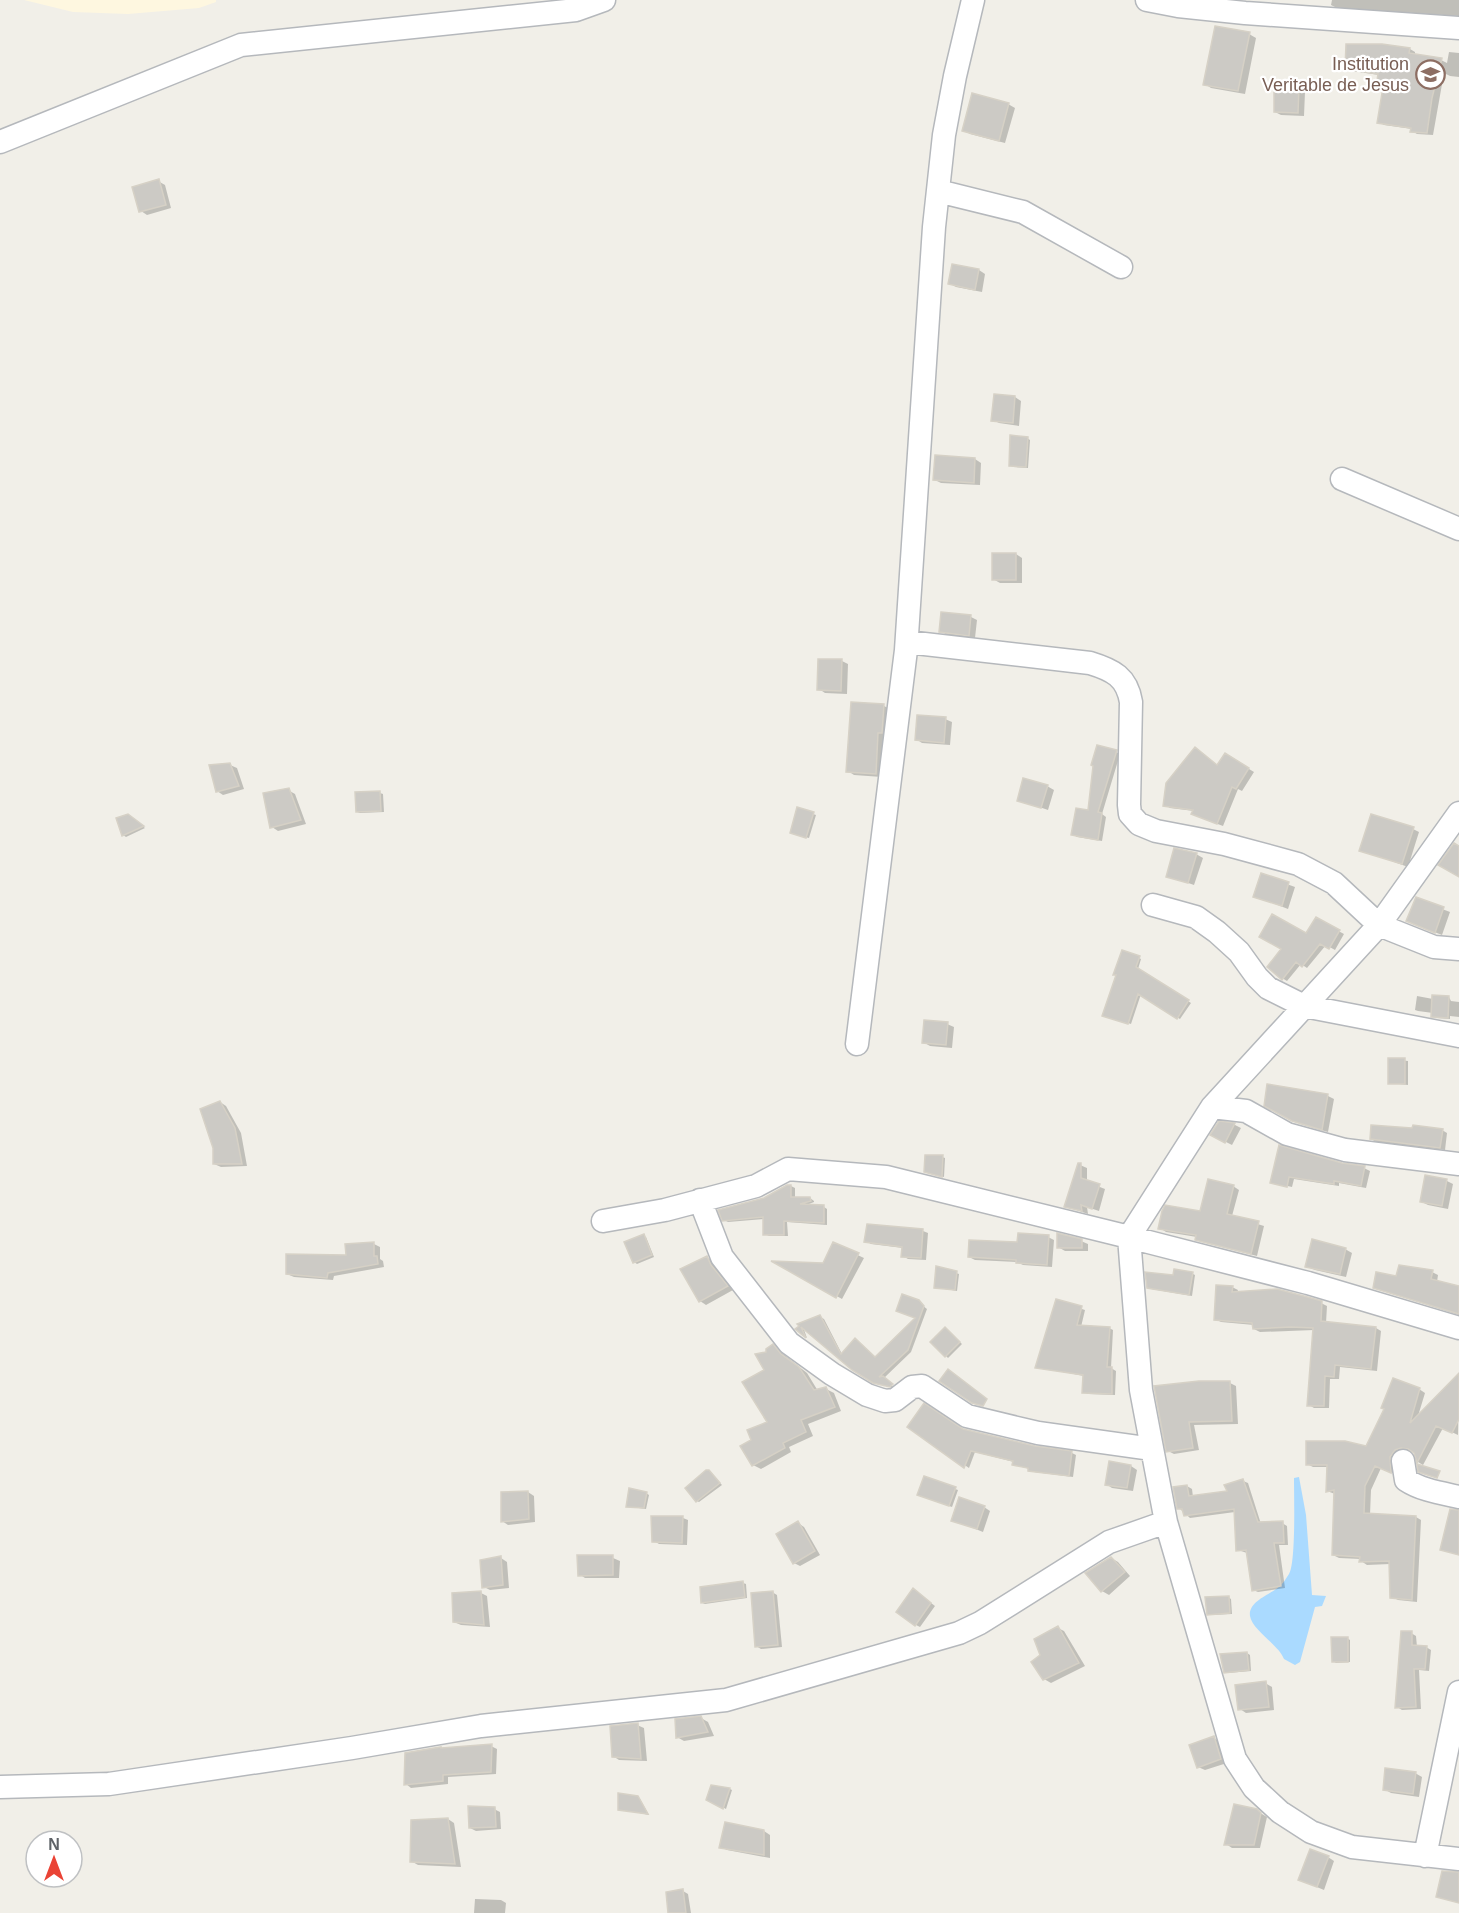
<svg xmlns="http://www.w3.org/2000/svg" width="1459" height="1913" font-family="Arial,sans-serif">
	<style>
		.commercial { fill: #fef7e0 }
		.water { fill: #aadaff }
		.shadow { fill: #0003 }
		.building { fill: #cccac5; stroke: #d6d1c6; stroke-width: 1.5 }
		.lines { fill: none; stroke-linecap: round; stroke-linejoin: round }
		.street-casing { stroke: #b5b8bc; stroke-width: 25 }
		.street { stroke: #fff; stroke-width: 22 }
		.labels { text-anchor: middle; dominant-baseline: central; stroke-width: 4.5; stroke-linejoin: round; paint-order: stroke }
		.education-label { font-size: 18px; fill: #785e54; stroke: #fff; text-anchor: end }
	</style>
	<rect width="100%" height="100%" fill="#f1efe8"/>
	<path class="commercial" d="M24,0H216V2L199,8L128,14L73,12Z"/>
	<path class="water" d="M1299,1477L1306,1515L1312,1595L1326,1596L1322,1606L1315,1607L1300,1662L1295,1665L1284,1659C1279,1645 1252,1630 1250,1616C1248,1600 1273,1594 1281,1585C1284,1582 1287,1577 1289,1574C1296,1564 1294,1494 1294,1478Z"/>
	<path class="shadow" d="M1332,0H1459V16L1337,8L1331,5Z
		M1249,34L1256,38L1245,94L1211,88L1205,84Z
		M1410,49L1415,52V55L1441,60L1447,63L1449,52L1459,53V77L1450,76L1444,73L1433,135L1417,134L1412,131V129L1384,125L1379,122L1384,89L1378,86L1379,75L1352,71L1347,68Z
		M1298,89L1305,92L1304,116L1281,115L1275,112Z
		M1008,104L1015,108L1005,143L970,134L963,130Z
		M158,181L165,185L171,208L147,215L141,211Z
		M979,270L985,274L982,292L956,287L949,283Z
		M1015,397L1021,401L1019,426L999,423L993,420Z
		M1027,438L1030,440L1028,468L1013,467L1010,465Z
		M975,459L981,463L980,485L941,483L935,480Z
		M1016,554L1022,558V583H1000L993,579Z
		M971,617L977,620L975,638L947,635L941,631Z
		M820,660L842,661L848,664L847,694L825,693L819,689Z
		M884,706L890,709L882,777L854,775L848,771Z
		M945,719L952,722L950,745L922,743L916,739Z
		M1116,752L1120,754L1102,814L1106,817L1102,841L1077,837L1072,834L1090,812Z
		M1226,755L1254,772L1242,791L1238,789L1223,826L1199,817L1194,811L1170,808L1165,805L1218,766Z
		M230,765L237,768L244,789L223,795L217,791Z
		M1047,786L1054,790L1048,810L1019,800Z
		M288,790L295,794L306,824L278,831L272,827Z
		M380,793L383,794L384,812L360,813L357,812Z
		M813,814L816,815L809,838L794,834Z
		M131,817L145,828L126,837L123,835Z
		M1413,829L1419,832L1408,867L1361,850Z
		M1196,854L1203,858L1194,885L1168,876Z
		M1262,875L1295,887L1288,909L1255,896Z
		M1416,899L1450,912L1442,935L1414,924Z
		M1316,919L1344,934L1335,950L1326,945L1307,968L1301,964L1287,981L1282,978Z
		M1139,958L1141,959L1138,969L1191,1003L1180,1019L1141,994L1131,1024L1107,1016Z
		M1417,996L1433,999L1449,997L1451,1001L1459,1002V1017L1450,1016V1019L1437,1018L1433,1013L1418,1011L1415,1010Z
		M947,1024L954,1027L952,1048L930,1046L923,1042Z
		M1390,1059L1408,1061V1085L1390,1083Z
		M1328,1096L1334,1099L1328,1132L1300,1124L1266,1105Z
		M220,1102L226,1106L241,1133L247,1166L221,1167L214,1164Z
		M1220,1123L1235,1125L1241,1128L1232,1145L1212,1135Z
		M1442,1130L1447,1133L1445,1150L1376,1142L1371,1139Z
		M1280,1147L1341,1165L1364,1168L1370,1171L1366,1188L1339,1183V1186L1294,1179L1292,1187L1275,1183Z
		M942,1157L945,1158L944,1177L925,1172Z
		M1080,1165L1087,1168V1182L1105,1189L1099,1211L1087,1207L1088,1214L1065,1206Z
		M1426,1177L1447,1181L1453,1184L1448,1209L1428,1205L1422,1202Z
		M791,1186L795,1188V1199L810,1198L814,1201V1202L804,1206L824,1207L827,1209V1225L787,1222L788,1236H769L765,1234V1219L728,1222L724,1220Z
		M1233,1186L1239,1190L1232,1216L1264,1226L1257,1256L1202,1242L1197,1239V1237L1166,1232L1160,1228L1202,1212Z
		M868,1226L923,1231L928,1233L926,1260L908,1259L903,1256V1248L871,1244L866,1241Z
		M643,1236L646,1237L654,1257L637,1264L634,1262Z
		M1048,1237L1054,1240L1052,1267L1023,1265L1017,1262L975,1260L969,1257Z
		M1081,1241L1088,1244V1251H1065L1058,1247Z
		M374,1244L380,1247V1259L383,1261L384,1267L334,1276L333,1280L294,1277L287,1274L348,1257Z
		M834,1244L864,1258L842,1299L777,1263L824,1265Z
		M1345,1249L1352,1253L1346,1277L1315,1270L1308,1267Z
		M707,1258L713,1261L717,1270L733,1290L706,1305L700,1301Z
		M1432,1272L1438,1275L1437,1282L1459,1287V1315L1375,1288L1398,1278Z
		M956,1273L959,1274L957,1291L935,1287Z
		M1193,1274L1195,1275L1192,1296L1151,1289L1174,1277Z
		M1232,1287L1238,1290L1237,1293L1321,1303L1327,1306L1326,1323L1376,1328L1381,1331L1377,1371L1340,1367L1339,1379H1330L1329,1408H1314L1309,1405L1314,1330L1260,1332L1254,1329V1325L1221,1322L1215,1319Z
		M1057,1301L1085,1310L1081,1327L1109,1328L1113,1330L1111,1368L1116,1371L1115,1395L1088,1394L1084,1392V1376L1037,1367Z
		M918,1302L927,1309L911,1352L884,1378L894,1388L878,1384L803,1327L807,1338L797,1329L820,1317L824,1319L842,1354L859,1342L876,1358L917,1318Z
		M946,1329L962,1344L948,1358L946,1356Z
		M773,1346L807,1373L818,1391L826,1389L834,1393L841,1411L808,1424L813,1436L789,1447L791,1452L761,1469L753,1465V1440L769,1423L766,1370L768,1353Z
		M1459,1375L1458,1435L1443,1428L1423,1465L1418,1462L1414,1451L1408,1450L1401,1453L1397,1475L1381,1468L1371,1490L1370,1515L1416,1517L1421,1520L1417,1602L1398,1600L1392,1597L1390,1564L1367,1565L1361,1561V1559L1339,1558L1333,1555L1335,1494L1327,1491L1328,1467H1313L1307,1464L1367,1448L1419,1389L1425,1393L1418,1416Z
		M1230,1383L1236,1386L1238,1424L1194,1425L1199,1450L1174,1454L1168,1451L1156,1387Z
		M909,1427L964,1431L1035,1448L1072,1453L1076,1455L1073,1477L1034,1472L1030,1469L1018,1466L1014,1464V1462L975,1452L969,1468Z
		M1131,1466L1137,1470L1133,1491L1112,1488L1106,1484Z
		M709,1471L722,1485L699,1502L697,1501Z
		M925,1478L958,1490L952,1507L921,1496Z
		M1243,1481L1248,1483L1261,1524L1282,1523L1287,1526L1288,1545H1279L1285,1588L1258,1592L1253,1590L1247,1553L1238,1550L1235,1512L1190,1518L1179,1508L1187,1486L1192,1489L1193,1497L1229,1493Z
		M528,1492L534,1496L535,1522L508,1525L502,1521Z
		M646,1493L649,1495L646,1509L631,1507Z
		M984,1507L990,1511L983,1532L953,1520Z
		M683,1518L688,1520L687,1545L659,1544L654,1541Z
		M798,1523L804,1527L820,1555L800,1566L794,1563Z
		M579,1557L613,1558L620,1561L619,1578H585L579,1574Z
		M501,1558L507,1562L509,1588L490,1590L484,1587Z
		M1111,1558L1118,1562L1130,1576L1109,1595L1102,1591L1087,1574Z
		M743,1583L746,1584L747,1598L705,1604L702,1603Z
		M772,1592L777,1595L782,1647L761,1649L756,1646Z
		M481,1593L487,1596L490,1627L461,1625L454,1622Z
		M918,1593L935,1606L920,1627L916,1625Z
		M1228,1597L1231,1599L1232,1614L1211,1615L1208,1614Z
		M1058,1628L1064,1631L1085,1666L1051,1683L1044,1679L1042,1655Z
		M1411,1633L1416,1636L1417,1647H1426L1431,1650L1429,1671L1419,1670L1421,1709L1402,1710L1397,1707Z
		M1347,1638L1350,1640V1662L1336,1663L1333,1661Z
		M1247,1653L1250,1655L1251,1671L1228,1673L1225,1672Z
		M1265,1683L1272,1687L1274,1710L1246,1713L1240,1709Z
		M701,1718L708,1722L714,1736L684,1741L677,1737Z
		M637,1725L644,1728L647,1761L619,1760L613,1756Z
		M1214,1738L1221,1742L1227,1763L1205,1770L1198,1767Z
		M491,1746L497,1749L496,1774L448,1777V1784L411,1788L406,1784Z
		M1415,1773L1422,1777L1419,1797L1391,1793L1384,1789Z
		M730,1789L732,1790L726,1809L708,1799Z
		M637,1797L640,1799L649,1815L620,1809Z
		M494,1809L500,1812L501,1829L476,1831L470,1828Z
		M1257,1811L1267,1817L1260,1848H1232L1226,1844Z
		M448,1819L454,1823L461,1867L418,1865L411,1861Z
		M764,1831L770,1835V1858L727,1850L721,1847Z
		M1328,1857L1334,1861L1324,1890L1300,1880Z
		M683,1891L688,1894L691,1913H670Z
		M475,1899L501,1900L506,1903L505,1913H474Z"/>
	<path class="building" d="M1215,26L1250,32L1238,91L1203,85Z
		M1346,44H1382L1410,48L1409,53L1442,58L1432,98L1427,133L1410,132L1411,128L1377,123L1383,87L1376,86L1378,74L1345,69Z
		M1274,87H1299L1298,113L1274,112Z
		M972,93L1009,103L999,141L962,131Z
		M159,179L166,205L139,212L132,187Z
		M952,264L979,269L975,290L948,284Z
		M994,394L1015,396L1013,423L991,421Z
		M1010,435L1028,437L1026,467L1009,466Z
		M935,455L975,458L974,483L933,480Z
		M992,553H1016V580H992Z
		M941,612L971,615L969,636L939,632Z
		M818,659H842L841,691L817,690Z
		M851,702L884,704L882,733H878L876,774L846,772Z
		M917,715L946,717L944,743L915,740Z
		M1097,745L1117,750L1098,812L1102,813L1098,840L1071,835L1076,808L1088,810L1093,766L1091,765Z
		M1195,747L1217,765L1225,753L1249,768L1236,789L1232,787L1217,824L1191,814L1193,810L1163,806L1166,783Z
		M230,763L239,786L216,792L209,765Z
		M1023,778L1048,785L1041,808L1017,801Z
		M289,788L301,820L270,828L263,793Z
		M380,791L381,811L356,812L355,792Z
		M797,807L814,812L806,838L790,833Z
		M128,814L144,826L122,836L116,818Z
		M1371,814L1414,827L1402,864L1359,851Z
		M1454,843L1459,846V877L1438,865Z
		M1174,848L1197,853L1188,883L1166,877Z
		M1261,873L1289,882L1282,906L1253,897Z
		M1416,897L1444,907L1435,933L1406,921Z
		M1272,914L1306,933L1316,917L1340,930L1329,949L1320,944L1302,967L1296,962L1282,980L1267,967L1281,949L1259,937Z
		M1122,950L1140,956L1136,967L1189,1000L1177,1019L1138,994L1128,1024L1102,1016L1116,975H1113Z
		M1432,995L1449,996L1448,1018L1431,1017Z
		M924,1020L948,1022L946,1045L922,1043Z
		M1388,1058H1405V1084H1388Z
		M1267,1084L1328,1094L1322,1130L1292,1121L1264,1106Z
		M220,1101L235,1128L242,1164H213V1148L200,1109Z
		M1219,1121L1235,1123L1225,1143L1210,1135Z
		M1371,1125L1412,1128L1413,1125L1443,1129L1440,1148L1370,1139Z
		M1279,1145L1342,1163L1365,1166L1361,1186L1334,1181V1184L1289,1177L1287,1187L1270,1183Z
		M925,1155H943L942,1177L924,1172Z
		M1078,1163H1081V1178L1100,1184L1092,1209L1081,1205L1082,1211L1064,1207Z
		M1425,1175L1447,1179L1442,1206L1420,1202Z
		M1208,1179L1234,1185L1227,1214L1259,1221L1251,1254L1195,1240L1196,1235L1158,1229L1162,1211L1165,1205L1200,1211Z
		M787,1185H791V1197H810L811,1201L800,1204L824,1205V1223L784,1221V1235H763V1217L722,1221L718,1210L764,1198Z
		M867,1224L923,1229L921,1258L901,1257L902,1247L864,1242Z
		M1018,1233L1049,1235L1047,1265L1016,1263V1260L968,1257L969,1240L1017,1242Z
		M1057,1233L1082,1239V1248H1057Z
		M644,1234L652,1255L633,1263L624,1242Z
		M1312,1239L1346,1248L1340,1274L1305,1267Z
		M374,1242V1256H377L378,1264L328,1273L327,1278L286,1274V1254L346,1255L345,1244Z
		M833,1242L859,1253L836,1298L771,1261L823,1263Z
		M707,1256L711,1265L728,1286L699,1302L680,1269Z
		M1399,1265L1433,1270L1431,1279L1459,1286V1314L1373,1288L1376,1272L1396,1276Z
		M936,1266L957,1271L955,1290L934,1288Z
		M1174,1269L1193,1272L1189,1295L1147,1288L1145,1272L1173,1275Z
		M1216,1285L1233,1286L1232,1292L1277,1289L1304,1296L1322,1301L1321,1321L1376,1327L1371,1369L1335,1365L1334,1377L1325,1376L1324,1406H1307L1313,1328L1291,1327L1253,1329L1252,1323L1214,1320Z
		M902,1294L919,1300L924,1306L908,1350L879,1377L883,1376L893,1384L890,1387L873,1383L852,1370L801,1327L806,1338L795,1329L799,1326L797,1324L820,1315L841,1354L855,1338L875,1357L915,1318L896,1311Z
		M1056,1299L1082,1306L1077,1325L1110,1327L1107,1367H1112V1394L1082,1393L1083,1375L1035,1368Z
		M945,1327L960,1342L945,1357L930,1342Z
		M773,1344L781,1354L799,1367L814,1390L826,1387L835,1407L801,1420L806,1432L783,1443L785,1448L752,1466L740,1446L751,1440L747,1430L767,1422L742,1382L764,1370L755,1354L766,1352V1349Z
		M948,1369L987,1399L983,1406L972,1403L939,1381Z
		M1459,1373V1419L1452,1433L1436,1426L1417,1463L1414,1453L1408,1449L1401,1448L1395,1450L1390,1457L1391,1473L1375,1466L1365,1486L1364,1513L1416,1516L1412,1600L1390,1598L1389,1561L1359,1562L1360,1557L1332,1555L1334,1490L1326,1492L1327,1465H1306V1441H1345L1366,1446L1384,1409L1381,1408L1393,1378L1420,1388L1410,1423Z
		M1199,1381H1230L1232,1421L1189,1422L1193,1448L1166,1452L1154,1386Z
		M924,1403L963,1429L1035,1446L1072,1451L1069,1476L1028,1471V1468L1012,1465L1013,1461L971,1451L964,1468L907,1427Z
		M1109,1461L1131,1465L1127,1488L1105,1485Z
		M1417,1464L1440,1471L1437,1478L1418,1472Z
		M706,1470H709L720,1483L696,1502L685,1488Z
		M924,1476L956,1487L949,1506L917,1495Z
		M1243,1479L1258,1522L1283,1521L1284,1543H1274L1281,1586L1252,1591L1246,1550L1236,1551L1234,1509L1184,1516L1182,1509H1177L1173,1487L1187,1485L1189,1496L1227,1491L1224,1485Z
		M629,1488L647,1492L644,1508L626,1507Z
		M528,1491L529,1519L501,1522V1492Z
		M959,1497L985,1506L977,1529L951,1521Z
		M1450,1509L1459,1510V1555L1440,1550Z
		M651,1516H683L682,1543L652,1542Z
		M798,1521L815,1551L793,1564L776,1534Z
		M577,1555H613V1575L578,1576Z
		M501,1556L503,1585L482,1588L480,1560Z
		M1111,1557L1125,1572L1101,1592L1085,1573Z
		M743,1581L745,1597L701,1603L700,1587Z
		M913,1588L931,1603L915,1626L896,1612Z
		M481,1591L484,1625L453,1622L452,1593Z
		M773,1591L778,1645L755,1647L751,1593Z
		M1229,1596L1230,1613L1207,1615L1205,1597Z
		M1058,1626L1079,1663L1043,1680L1031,1662L1040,1655L1034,1639Z
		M1401,1631H1412V1645L1427,1646L1425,1669H1414L1416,1707L1395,1708Z
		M1331,1637H1348V1662H1332Z
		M1247,1652L1249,1670L1224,1673L1220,1654Z
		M1266,1681L1269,1707L1238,1710L1235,1685Z
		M701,1716L708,1732L676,1738L675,1719Z
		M638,1723L641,1759L612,1757L610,1726Z
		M1214,1736L1221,1759L1197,1768L1189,1745Z
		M492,1744L491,1772L443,1775V1781L404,1785L405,1753L441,1747V1748Z
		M1385,1768L1416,1772L1413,1794L1383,1790Z
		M711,1785L730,1788L723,1809L706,1800Z
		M618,1793L638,1796L648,1814L618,1810Z
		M1234,1804L1257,1809L1261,1813L1254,1845H1224Z
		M468,1806L495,1807L496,1827L469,1828Z
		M448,1818L455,1864L410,1862L411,1820Z
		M725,1822L764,1830V1855L719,1848Z
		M1310,1849L1329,1856L1317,1887L1298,1880Z
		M1442,1871L1459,1872V1903L1436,1897Z
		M683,1889L686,1913H668L666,1892Z"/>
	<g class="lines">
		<defs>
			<path id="street" d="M1147,0L1178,6L1245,13L1459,28
				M0,142L241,45L576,10L604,0
				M938,191L1023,212L1121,267
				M1342,479L1459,529
				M907,642L1090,663C1113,670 1127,677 1131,702L1129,805L1130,814L1139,824L1156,831L1224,844L1298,864L1334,883L1379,925L1459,813
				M1153,905L1196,917L1217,932L1239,952L1257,977L1268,988L1304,1006L1459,1036
				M1459,949L1434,947L1379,925L1212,1107L1129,1237L1308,1283L1459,1328
				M857,1044L906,650L934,227L944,135L955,76L973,0
				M1212,1107L1246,1111L1287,1134L1345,1150L1459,1164
				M700,1200L722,1257L789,1343L832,1374L867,1395L885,1401L895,1400L912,1387L922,1386L967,1416L1038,1433L1152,1449
				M603,1221L665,1210L756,1186L788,1169L886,1177L1129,1237L1141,1390L1166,1522L1235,1759L1254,1788L1280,1812L1311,1832L1352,1847L1459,1859
				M1403,1461L1406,1480C1421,1490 1441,1493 1459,1497
				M0,1787L109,1784L352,1748L481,1726L726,1700L959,1633L980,1623L1109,1542L1166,1522
				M1425,1856L1459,1692"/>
		</defs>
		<use href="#street" class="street-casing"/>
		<use href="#street" class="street"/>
	</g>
	<defs>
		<symbol id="school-ring" viewBox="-11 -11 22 22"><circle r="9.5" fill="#fff" stroke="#8d6e63" stroke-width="1.5"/><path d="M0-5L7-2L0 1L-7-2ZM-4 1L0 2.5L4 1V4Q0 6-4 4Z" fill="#8d6e63"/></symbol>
	</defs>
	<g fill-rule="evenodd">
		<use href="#school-ring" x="1414" y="58" width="33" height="33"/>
	</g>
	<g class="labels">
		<g class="education-label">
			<text x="1409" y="64">Institution<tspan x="1409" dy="21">Veritable de Jesus</tspan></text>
		</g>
	</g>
	<g transform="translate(54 1859)"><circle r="28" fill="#ffffff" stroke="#bfc1c3" stroke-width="1.5"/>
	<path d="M0-4.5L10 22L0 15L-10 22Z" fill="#ea4335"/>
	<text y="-9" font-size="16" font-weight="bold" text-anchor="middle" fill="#5f6368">N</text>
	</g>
</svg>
